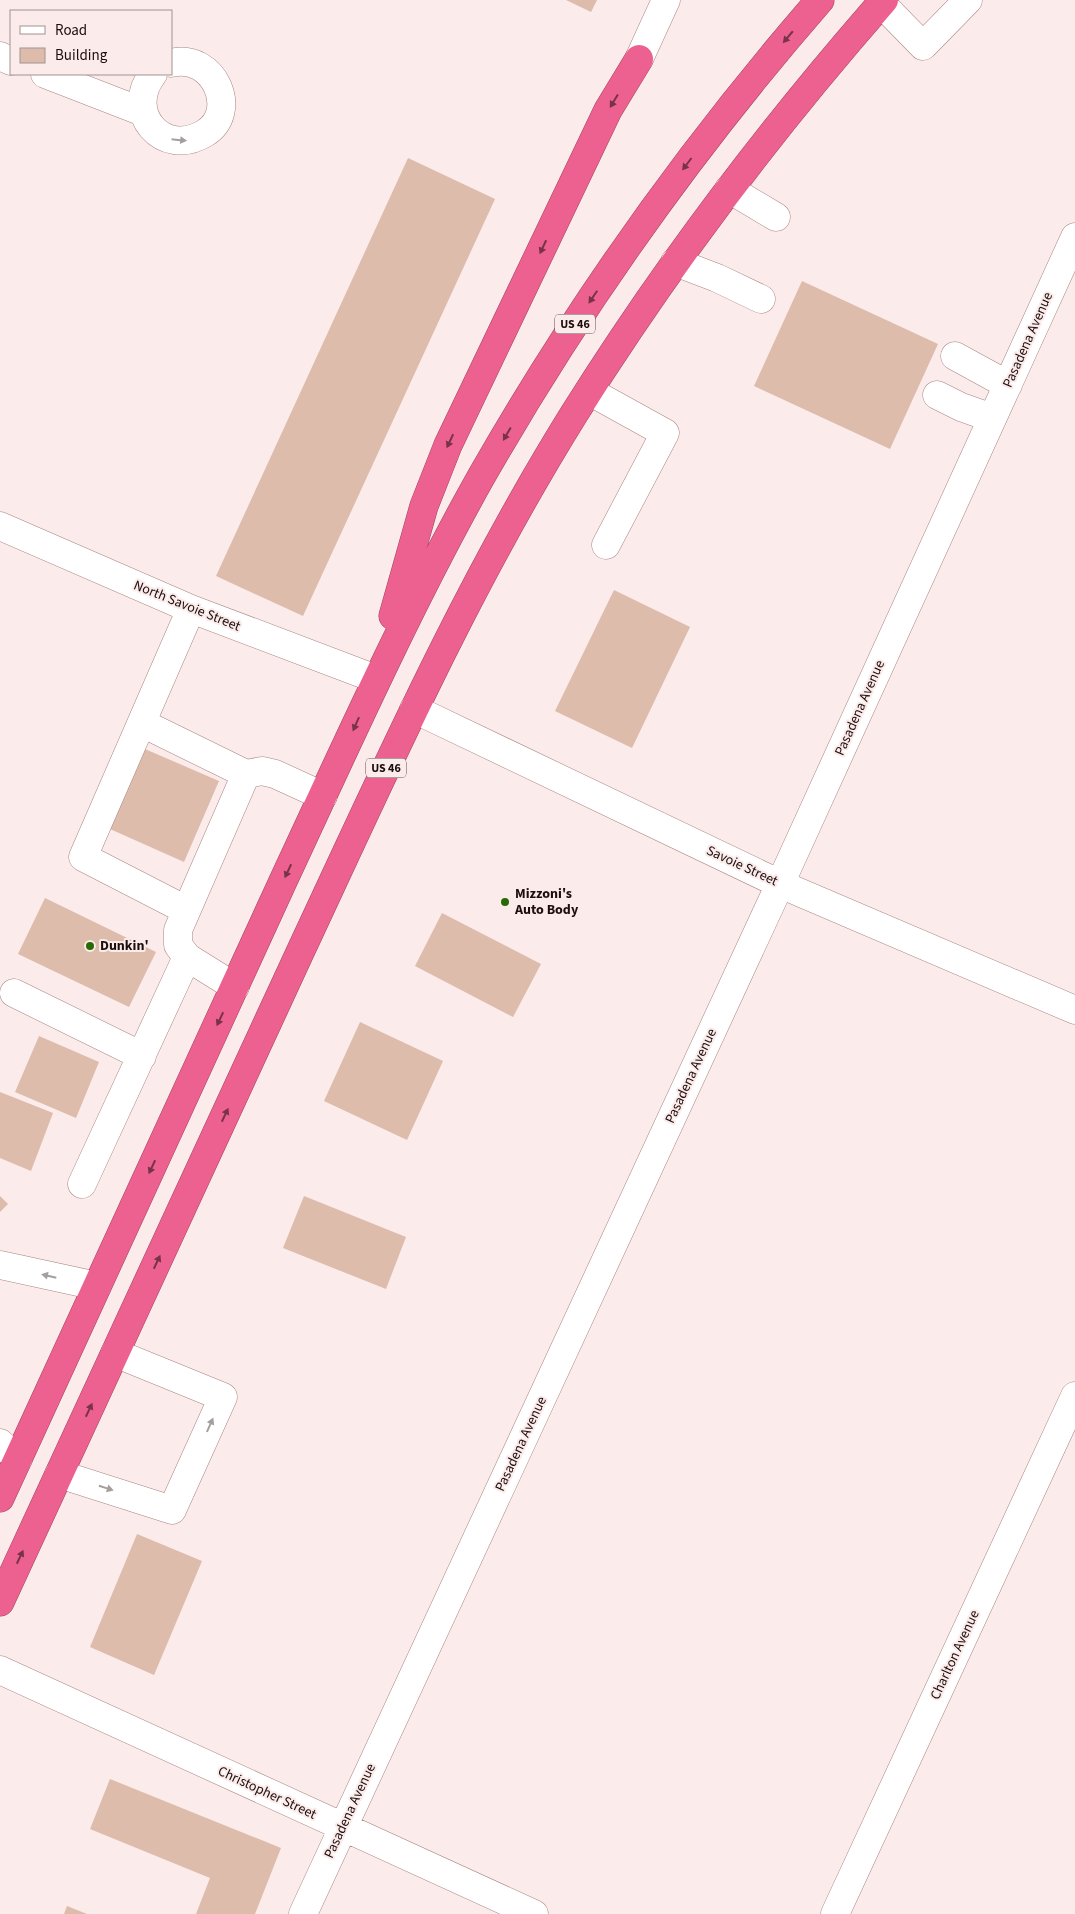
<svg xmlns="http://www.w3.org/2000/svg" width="1075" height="1914" font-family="'Source Sans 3',sans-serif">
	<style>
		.building { fill: #ddbcac }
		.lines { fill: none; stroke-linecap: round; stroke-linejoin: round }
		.minor-casing { stroke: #aa8683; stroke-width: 29 }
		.highway-casing { stroke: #a34462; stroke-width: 29 }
		.minor { stroke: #fff; stroke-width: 28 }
		.highway { stroke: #ec618f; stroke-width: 28 }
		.oneway { fill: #793348 }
		.oneway2 { fill: #a49f9e }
		.poi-dot { fill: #286b02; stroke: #fbebea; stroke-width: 2 }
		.labels { text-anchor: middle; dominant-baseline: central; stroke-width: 4; stroke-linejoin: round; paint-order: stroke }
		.shield { fill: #fbebea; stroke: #5e504f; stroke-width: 1 }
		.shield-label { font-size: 12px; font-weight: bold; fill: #1b0e0d }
		.street-label { font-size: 14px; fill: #1b0e0d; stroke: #fbebea }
		.poi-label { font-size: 14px; font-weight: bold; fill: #1b0e0d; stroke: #fbebea; text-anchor: start }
	</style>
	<rect width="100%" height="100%" fill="#fbebea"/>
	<path class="building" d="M566,0H597L591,12Z
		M408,158L495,199L303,616L216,576Z
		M802,281L938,344L890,449L754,386Z
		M614,590L690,627L632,748L555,711Z
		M145,749L219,781L184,862L110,829Z
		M45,898L156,952L129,1007L18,954Z
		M442,913L541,964L513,1017L415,966Z
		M360,1022L443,1061L407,1140L324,1101Z
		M39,1036L99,1062L76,1118L15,1092Z
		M0,1092L53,1113L31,1171L0,1158Z
		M0,1196L8,1204L0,1212Z
		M304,1196L406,1237L386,1289L283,1248Z
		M137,1534L202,1561L154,1675L90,1647Z
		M110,1779L281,1848L255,1914H196L210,1878L90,1829Z
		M67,1906L87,1914H64Z"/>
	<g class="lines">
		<defs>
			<path id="minor" d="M881,3L923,46L968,0
				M0,56L11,61
				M639,59L666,0
				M45,74L143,112
				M153,74C123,112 163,159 205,133C240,112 214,52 171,63
				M729,189L776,217
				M675,262L717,278L761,299
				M955,356L1008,385
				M589,391L665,433L606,545
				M937,395L961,407L992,418
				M0,526L191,609L376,679
				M414,709L780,884L1075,1010
				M142,723L246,774
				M186,910L83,857L191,609
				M235,987L187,957L178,945V930L246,774L262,771L275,774L323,796
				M14,993L142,1056
				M82,1184L187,957
				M0,1265L97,1286
				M0,1443L18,1459
				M59,1474L172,1510L223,1397L115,1353
				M0,1670L534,1914
				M303,1914L780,884L1075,237
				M835,1914L1075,1396"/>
			<path id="highway" d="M393,616L424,506L448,445L608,110L639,59
				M0,1498C96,1292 189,1085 284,879C347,744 408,607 481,477C578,307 692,147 820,0
				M0,1602C101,1384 202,1166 302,948C387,766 468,584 574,414C666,267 770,130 884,0"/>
		</defs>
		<use href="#minor" class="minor-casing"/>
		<use href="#highway" class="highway-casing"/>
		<use href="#minor" class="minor"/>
		<use href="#highway" class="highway"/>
	</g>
	<defs><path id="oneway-solid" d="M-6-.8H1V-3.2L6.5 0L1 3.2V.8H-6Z" transform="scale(1.25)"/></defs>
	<g class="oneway">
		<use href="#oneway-solid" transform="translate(788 37) rotate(130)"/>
		<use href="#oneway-solid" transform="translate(614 101) rotate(121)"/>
		<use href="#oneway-solid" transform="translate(687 164) rotate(127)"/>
		<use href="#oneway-solid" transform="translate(543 247) rotate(115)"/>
		<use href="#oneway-solid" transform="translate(593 297) rotate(124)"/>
		<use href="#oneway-solid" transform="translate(507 434) rotate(120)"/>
		<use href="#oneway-solid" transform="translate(450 441) rotate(115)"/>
		<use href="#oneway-solid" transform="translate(356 724) rotate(114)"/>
		<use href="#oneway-solid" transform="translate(288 871) rotate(115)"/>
		<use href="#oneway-solid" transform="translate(220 1019) rotate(115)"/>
		<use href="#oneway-solid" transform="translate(225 1115) rotate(-65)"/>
		<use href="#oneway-solid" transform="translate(152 1167) rotate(115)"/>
		<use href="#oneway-solid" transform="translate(157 1262) rotate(-65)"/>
		<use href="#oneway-solid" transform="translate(89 1410) rotate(-65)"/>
		<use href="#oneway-solid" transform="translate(20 1557) rotate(-65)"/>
	</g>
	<g class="oneway2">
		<use href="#oneway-solid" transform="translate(179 140) rotate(6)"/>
		<use href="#oneway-solid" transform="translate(49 1276) rotate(-167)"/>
		<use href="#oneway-solid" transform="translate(210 1425) rotate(-66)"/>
		<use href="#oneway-solid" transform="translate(106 1488) rotate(18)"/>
	</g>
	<g class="poi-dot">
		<circle cx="505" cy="902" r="5"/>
		<circle cx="90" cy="946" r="5"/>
	</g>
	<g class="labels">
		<g class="shield">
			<rect x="555" y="314.5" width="40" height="19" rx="4"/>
			<rect x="366" y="758.5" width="40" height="19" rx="4"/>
		</g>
		<g class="shield-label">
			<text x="575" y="324">US 46</text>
			<text x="386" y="768">US 46</text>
		</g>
		<g class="street-label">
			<text transform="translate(1028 340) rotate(-66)">Pasadena Avenue</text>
			<text transform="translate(187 606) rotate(22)">North Savoie Street</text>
			<text transform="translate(860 708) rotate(-66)">Pasadena Avenue</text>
			<text transform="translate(742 866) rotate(25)">Savoie Street</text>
			<text transform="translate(691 1076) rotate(-65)">Pasadena Avenue</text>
			<text transform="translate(521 1444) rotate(-65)">Pasadena Avenue</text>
			<text transform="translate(955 1655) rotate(-65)">Charlton Avenue</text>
			<text transform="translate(267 1793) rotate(25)">Christopher Street</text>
			<text transform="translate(350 1811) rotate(-65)">Pasadena Avenue</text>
		</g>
		<g class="poi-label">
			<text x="515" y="894">Mizzoni's<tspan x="515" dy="16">Auto Body</tspan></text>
			<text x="100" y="946">Dunkin'</text>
		</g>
	</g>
	<rect x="10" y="10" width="162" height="65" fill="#fbebea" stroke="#a19392"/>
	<rect x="20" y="26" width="25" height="8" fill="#ffffff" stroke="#a19392"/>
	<text x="55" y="35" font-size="15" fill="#1b0e0d">Road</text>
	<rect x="20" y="48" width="25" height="15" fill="#ddbcac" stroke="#a19392"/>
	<text x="55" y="60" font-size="15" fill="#1b0e0d">Building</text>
</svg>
